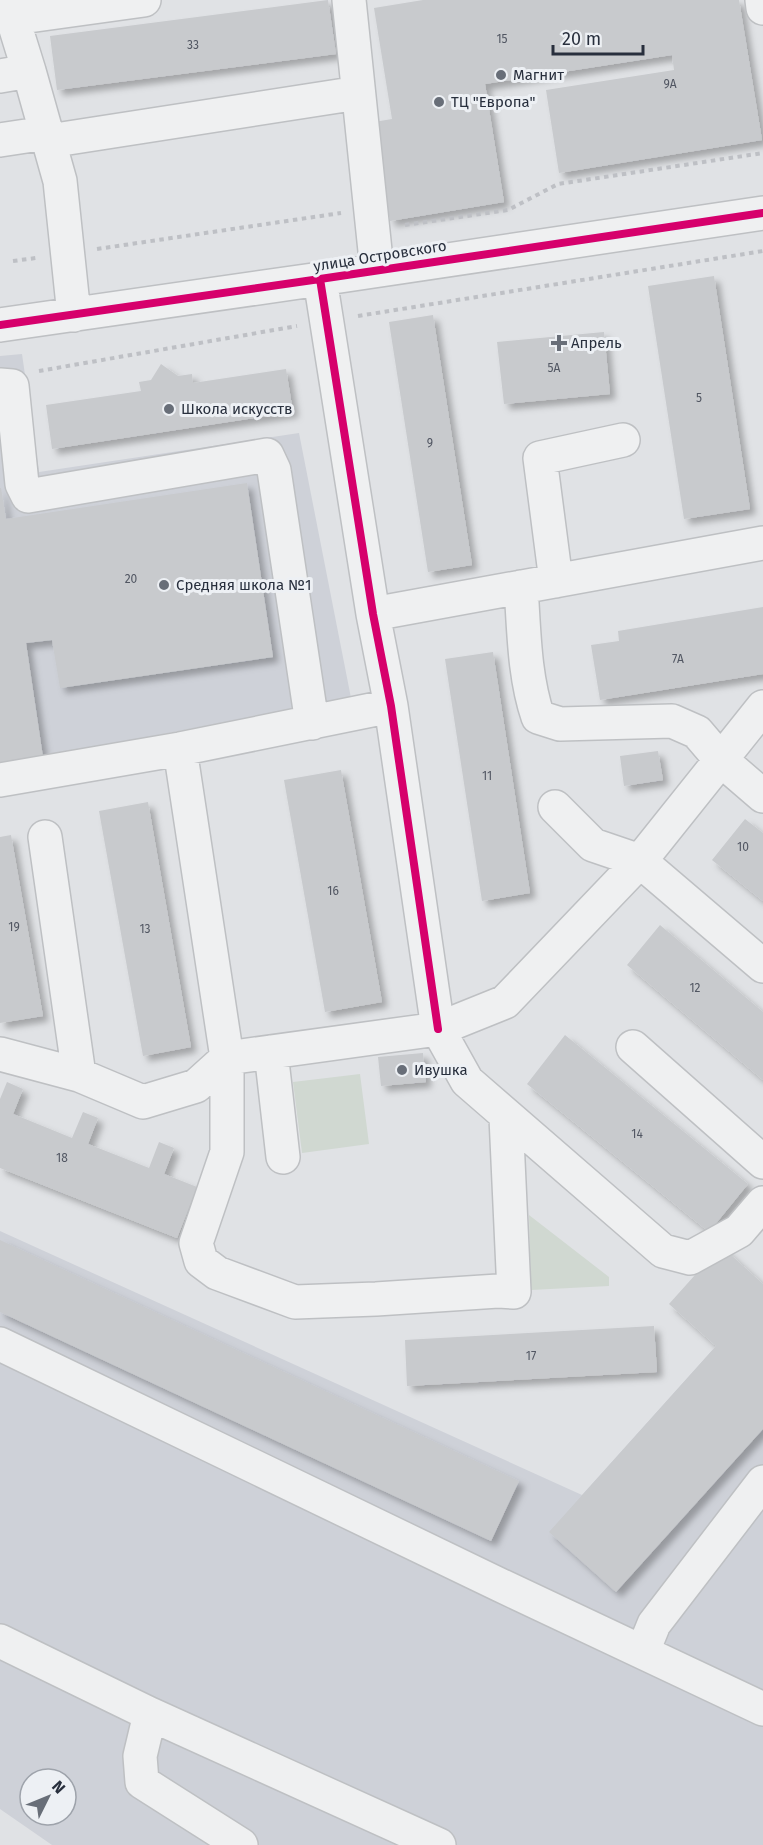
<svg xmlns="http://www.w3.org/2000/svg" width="763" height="1845" font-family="'Fira Sans',sans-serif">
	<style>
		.built { fill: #ced1d8; fill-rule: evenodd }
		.green { fill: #d0d8d1 }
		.building { fill: #c8cacd; filter: url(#shadow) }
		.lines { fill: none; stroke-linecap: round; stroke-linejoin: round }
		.minor-casing { stroke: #bec0c3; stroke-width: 36 }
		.path { stroke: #bec0c5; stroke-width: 4; stroke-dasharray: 4.5 4.5; stroke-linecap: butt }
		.minor { stroke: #eff0f1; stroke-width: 33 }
		.cycleway-casing { stroke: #edf0f4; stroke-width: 11 }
		.cycleway { stroke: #d6006c; stroke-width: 8 }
		.poi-dot { fill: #686e78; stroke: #edf0f4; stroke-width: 2 }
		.labels { text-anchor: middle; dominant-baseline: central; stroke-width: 6; stroke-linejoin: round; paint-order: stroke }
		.number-label { font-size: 12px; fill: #515662 }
		.poi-label { font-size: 15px; fill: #282f3d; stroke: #edf0f4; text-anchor: start }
		.street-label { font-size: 15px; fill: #282f3d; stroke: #edf0f4 }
	</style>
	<defs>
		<filter id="shadow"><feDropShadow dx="5.5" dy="5.5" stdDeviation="3" flood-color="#0004"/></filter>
	</defs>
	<rect width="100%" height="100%" fill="#e0e2e5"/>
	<path class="built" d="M22,354L39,472L299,433L351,698L43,757L0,763V356Z
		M0,1231L582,1495L763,1294V1845H52L0,1809ZM30,1779H66V1815H30Z"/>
	<path class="green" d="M360,1074L369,1144L302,1153L293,1082Z
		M529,1215L609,1277V1286L531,1290Z"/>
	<path class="building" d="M328,0L336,54L57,90L50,36Z
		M423,0H739L762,140L559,173L546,90L674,70L672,55L485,84L504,202L390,221L374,122L392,119L374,8Z
		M714,276L750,509L684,519L648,286Z
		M433,315L472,565L428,572L389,322Z
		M604,332L610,394L504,404L497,342Z
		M161,364L178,376L192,374L193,383L286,369L293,412L52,449L46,405L141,391L139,382L151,380Z
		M247,483L273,657L60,688L52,640L26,643L43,757L0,763V488H1L6,519Z
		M763,607V674L600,700L591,645L619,641L618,631Z
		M493,652L530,893L482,901L445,659Z
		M658,751L663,780L624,786L620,756Z
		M341,770L382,1002L325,1012L284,780Z
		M148,802L191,1047L143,1056L99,811Z
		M745,819L763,833V901L712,860Z
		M11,835L43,1016L0,1023V837Z
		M660,925L763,1012V1080L627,965Z
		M565,1035L748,1184L709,1232L527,1084Z
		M423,1053L426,1082L381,1086L378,1057Z
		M7,1082L23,1089L13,1114L72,1138L83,1112L98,1118L88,1144L149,1168L159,1142L174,1148L164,1174L197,1187L177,1238L0,1168V1099Z
		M0,1240L519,1481L491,1541L0,1312Z
		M721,1246L763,1284V1429L616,1592L549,1532L716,1346L669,1304Z
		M654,1326L657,1372L407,1386L405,1340Z"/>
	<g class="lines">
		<defs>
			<path id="minor" d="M7,0L29,71L60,181L74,315
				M349,0L377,270
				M762,0L763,8
				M14,18L144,0
				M0,76L29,71
				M0,140L46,133
				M49,141L358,93
				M320,279L373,614L391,706L438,1029L467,1081L663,1251L690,1258L739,1231L763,1203
				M0,325L320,279L763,213
				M0,385L12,386L22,484L28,496L267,455L274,470L312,723
				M556,581L540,458L623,440
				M521,587C524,630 524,676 538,717L560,724L672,721L697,732L720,759L763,796
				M373,614L763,543
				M180,749L227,1058V1152L196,1243L201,1261L217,1273L295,1302L376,1299L498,1291L514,1292L506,1117
				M0,780L180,749L391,706
				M555,807L593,845L640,861L763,966
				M45,837L79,1075
				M633,1047L763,1162
				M271,1052L283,1157
				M0,1054L79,1075L143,1102L196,1086L227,1058L438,1029L505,1002L640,861L763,707
				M0,1344L500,1585L763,1709
				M0,1641L150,1714L439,1845
				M643,1651L654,1624L763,1482
				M150,1714L140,1756L142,1782L241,1845"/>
		</defs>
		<use href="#minor" class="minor-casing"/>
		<path class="path" d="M405,225L508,210L558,184L763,153
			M97,249L341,213
			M13,261L36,258
			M358,316L763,251
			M39,371L297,326"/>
		<use href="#minor" class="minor"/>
		<defs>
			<path id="cycleway" d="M320,279L373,614L391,706L438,1029
				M0,325L320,279L763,213"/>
		</defs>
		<use href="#cycleway" class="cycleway-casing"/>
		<use href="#cycleway" class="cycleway"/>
	</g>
	<g class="poi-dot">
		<circle cx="501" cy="75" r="6"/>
		<circle cx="439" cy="102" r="6"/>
		<path d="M556 334h6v6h6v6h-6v6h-6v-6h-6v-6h6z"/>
		<circle cx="169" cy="409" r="6"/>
		<circle cx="164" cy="585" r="6"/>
		<circle cx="402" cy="1070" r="6"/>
	</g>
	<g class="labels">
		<g class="number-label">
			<text x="502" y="39">15</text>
			<text x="193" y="45">33</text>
			<text x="670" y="84">9А</text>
			<text x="554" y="368">5А</text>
			<text x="699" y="398">5</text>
			<text x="430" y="443">9</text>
			<text x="131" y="579">20</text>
			<text x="678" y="659">7А</text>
			<text x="487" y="776">11</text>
			<text x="743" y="847">10</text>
			<text x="333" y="891">16</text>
			<text x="14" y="927">19</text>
			<text x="145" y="929">13</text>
			<text x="695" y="988">12</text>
			<text x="637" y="1134">14</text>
			<text x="62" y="1158">18</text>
			<text x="531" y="1356">17</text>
		</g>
		<g class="poi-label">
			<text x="513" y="75">Магнит</text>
			<text x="451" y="102">ТЦ "Европа"</text>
			<text x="571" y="343">Апрель</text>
			<text x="181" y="409">Школа искусств</text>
			<text x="176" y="585">Средняя школа №1</text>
			<text x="414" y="1070">Ивушка</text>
		</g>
		<g class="street-label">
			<text transform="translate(380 256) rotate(-9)">улица Островского</text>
		</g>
	</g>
	<g transform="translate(48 1797) rotate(47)"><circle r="28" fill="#edf0f4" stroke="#9ea3ab" stroke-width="1.5"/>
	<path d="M0-4.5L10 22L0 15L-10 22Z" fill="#686e78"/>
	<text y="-9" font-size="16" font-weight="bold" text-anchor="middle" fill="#282f3d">N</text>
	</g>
	<path d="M553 45v9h90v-9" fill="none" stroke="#282f3d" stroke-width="3"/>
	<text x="562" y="45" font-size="18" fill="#282f3d" stroke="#edf0f4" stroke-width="4.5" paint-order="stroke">20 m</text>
</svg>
